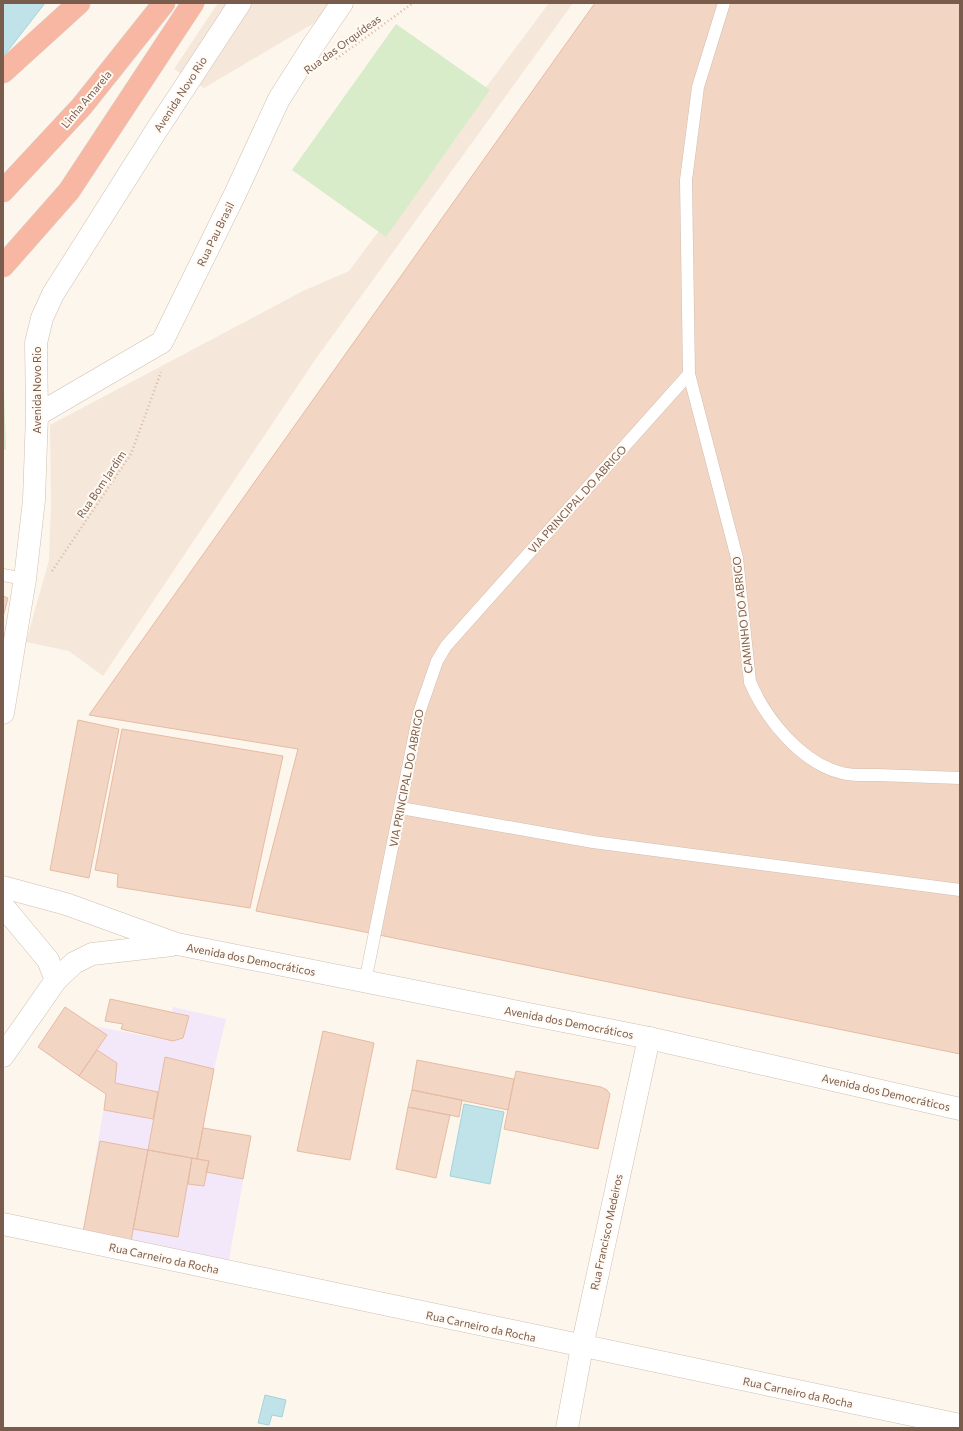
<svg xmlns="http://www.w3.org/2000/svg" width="963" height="1431" font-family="Commissioner,sans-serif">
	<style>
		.residential { fill: #f5e8da }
		.education { fill: #f3e8fa }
		.green { fill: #d8ecc9 }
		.water { fill: #bfe3e8; stroke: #a5d3da }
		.building { fill: #f3d5c3; stroke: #e6bba3 }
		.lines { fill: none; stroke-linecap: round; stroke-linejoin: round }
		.service-casing { stroke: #d1beb0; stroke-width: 13 }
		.minor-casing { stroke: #d1beb0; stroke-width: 23 }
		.tertiary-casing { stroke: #d1beb0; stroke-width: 23 }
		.motorway-casing { stroke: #dad1cd; stroke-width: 23 }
		.path { stroke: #d9b8a5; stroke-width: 2.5; stroke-dasharray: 1 3; stroke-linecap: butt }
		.service { stroke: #fff; stroke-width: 12 }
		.minor { stroke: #fff; stroke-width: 22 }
		.tertiary { stroke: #fff; stroke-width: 22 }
		.motorway { stroke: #f7b7a3; stroke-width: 22 }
		.labels { text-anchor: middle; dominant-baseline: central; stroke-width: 4; stroke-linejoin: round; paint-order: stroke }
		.street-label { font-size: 11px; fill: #7a5c4d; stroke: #fffaf3 }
	</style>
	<rect width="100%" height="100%" fill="#fdf6ec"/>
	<path class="residential" d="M218,3H348L204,88L174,69Z
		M549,3H573L315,360L103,676L69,651L26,642L49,560L51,505L50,425L303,291L349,271Z"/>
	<path class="education" d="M65,1007L94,1026L166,1040L173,1007L226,1019L214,1069L203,1127L251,1136L229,1260L83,1232L106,1094L38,1047Z"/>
	<path class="green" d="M396,24L490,90L386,237L292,170Z
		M3,363L6,449L3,451Z"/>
	<path class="water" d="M3,3H45L3,57Z
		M464,1104L504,1112L490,1184L450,1176Z
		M265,1395L286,1400L282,1417L272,1415L269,1425L258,1423Z"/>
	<path class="building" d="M595,3H960V1054L345,928L256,911L298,749L89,715Z
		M3,596L8,598L3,617Z
		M78,720L119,729L89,878L50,870Z
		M122,729L283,756L250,908L117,887L118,874L95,870Z
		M110,999L189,1016L183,1038L173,1041L121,1029L123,1024L105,1021Z
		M65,1007L107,1035L79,1076L38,1047Z
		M323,1031L374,1043L350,1160L297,1151Z
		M97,1050L117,1063L115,1083L158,1092L153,1119L104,1110L106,1094L79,1076Z
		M165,1057L214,1069L197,1159L148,1150Z
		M417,1060L514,1079L508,1110L412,1090Z
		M516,1071L601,1087L607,1090L610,1094L598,1149L504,1129Z
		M412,1090L462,1100L459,1117L408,1107Z
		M408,1107L450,1115L436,1178L396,1169Z
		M203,1128L251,1136L243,1179L206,1172L209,1161L197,1159Z
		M100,1141L148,1150L131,1241L83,1232Z
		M148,1150L192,1158L178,1237L133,1229Z
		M192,1158L209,1161L204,1186L188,1184Z"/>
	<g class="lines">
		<defs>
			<path id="service" d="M689,374L737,558L750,682C766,719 801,763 842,773C853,776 867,775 878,775C905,776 933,777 960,778
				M3,575L25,579
				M401,808L593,842L960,890
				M365,982L419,713L437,661L446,646L689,374L686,180L698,87L724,3"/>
			<path id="minor" d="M37,415L162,342L236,192L279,99L312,47L342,3
				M3,713L25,579L34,500L37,415L36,343L42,318L53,294L156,131L240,3
				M3,1224L960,1425
				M567,1428L582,1347L649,1038"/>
			<path id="tertiary" d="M3,887L66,904L177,944L649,1038L960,1109
				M3,906L48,960L56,980
				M3,1056L56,980L74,963L92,954L172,945"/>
			<path id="motorway" d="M3,72L79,3
				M3,191L82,106L164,3
				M3,266L69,191L193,3"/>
		</defs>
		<use href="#service" class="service-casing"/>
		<use href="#minor" class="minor-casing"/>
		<use href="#tertiary" class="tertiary-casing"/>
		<use href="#motorway" class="motorway-casing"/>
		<path class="path" d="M336,59L413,3
			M52,571L131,454L161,372"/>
		<use href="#service" class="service"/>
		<use href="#minor" class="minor"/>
		<use href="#tertiary" class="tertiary"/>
		<use href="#motorway" class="motorway"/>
	</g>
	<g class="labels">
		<g class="street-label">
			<text transform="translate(342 44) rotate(-36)">Rua das Orquídeas</text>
			<text transform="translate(180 94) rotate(-57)">Avenida Novo Rio</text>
			<text transform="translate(86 99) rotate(-50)">Linha Amarela</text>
			<text transform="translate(215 234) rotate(-64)">Rua Pau Brasil</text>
			<text transform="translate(36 390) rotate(-90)">Avenida Novo Rio</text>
			<text transform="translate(101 484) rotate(-56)">Rua Bom Jardim</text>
			<text transform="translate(577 499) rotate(-48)">VIA PRINCIPAL DO ABRIGO</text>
			<text transform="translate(742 615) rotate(-96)">CAMINHO DO ABRIGO</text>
			<text transform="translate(406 778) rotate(-79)">VIA PRINCIPAL DO ABRIGO</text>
			<text transform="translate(251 959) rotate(11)">Avenida dos Democráticos</text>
			<text transform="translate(569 1022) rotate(11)">Avenida dos Democráticos</text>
			<text transform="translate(886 1092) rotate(13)">Avenida dos Democráticos</text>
			<text transform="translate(606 1232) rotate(-78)">Rua Francisco Medeiros</text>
			<text transform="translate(164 1258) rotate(12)">Rua Carneiro da Rocha</text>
			<text transform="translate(481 1326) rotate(12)">Rua Carneiro da Rocha</text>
			<text transform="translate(798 1392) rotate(12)">Rua Carneiro da Rocha</text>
		</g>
	</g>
	<rect width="963" height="1431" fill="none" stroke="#7a5c4d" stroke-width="8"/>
</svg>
